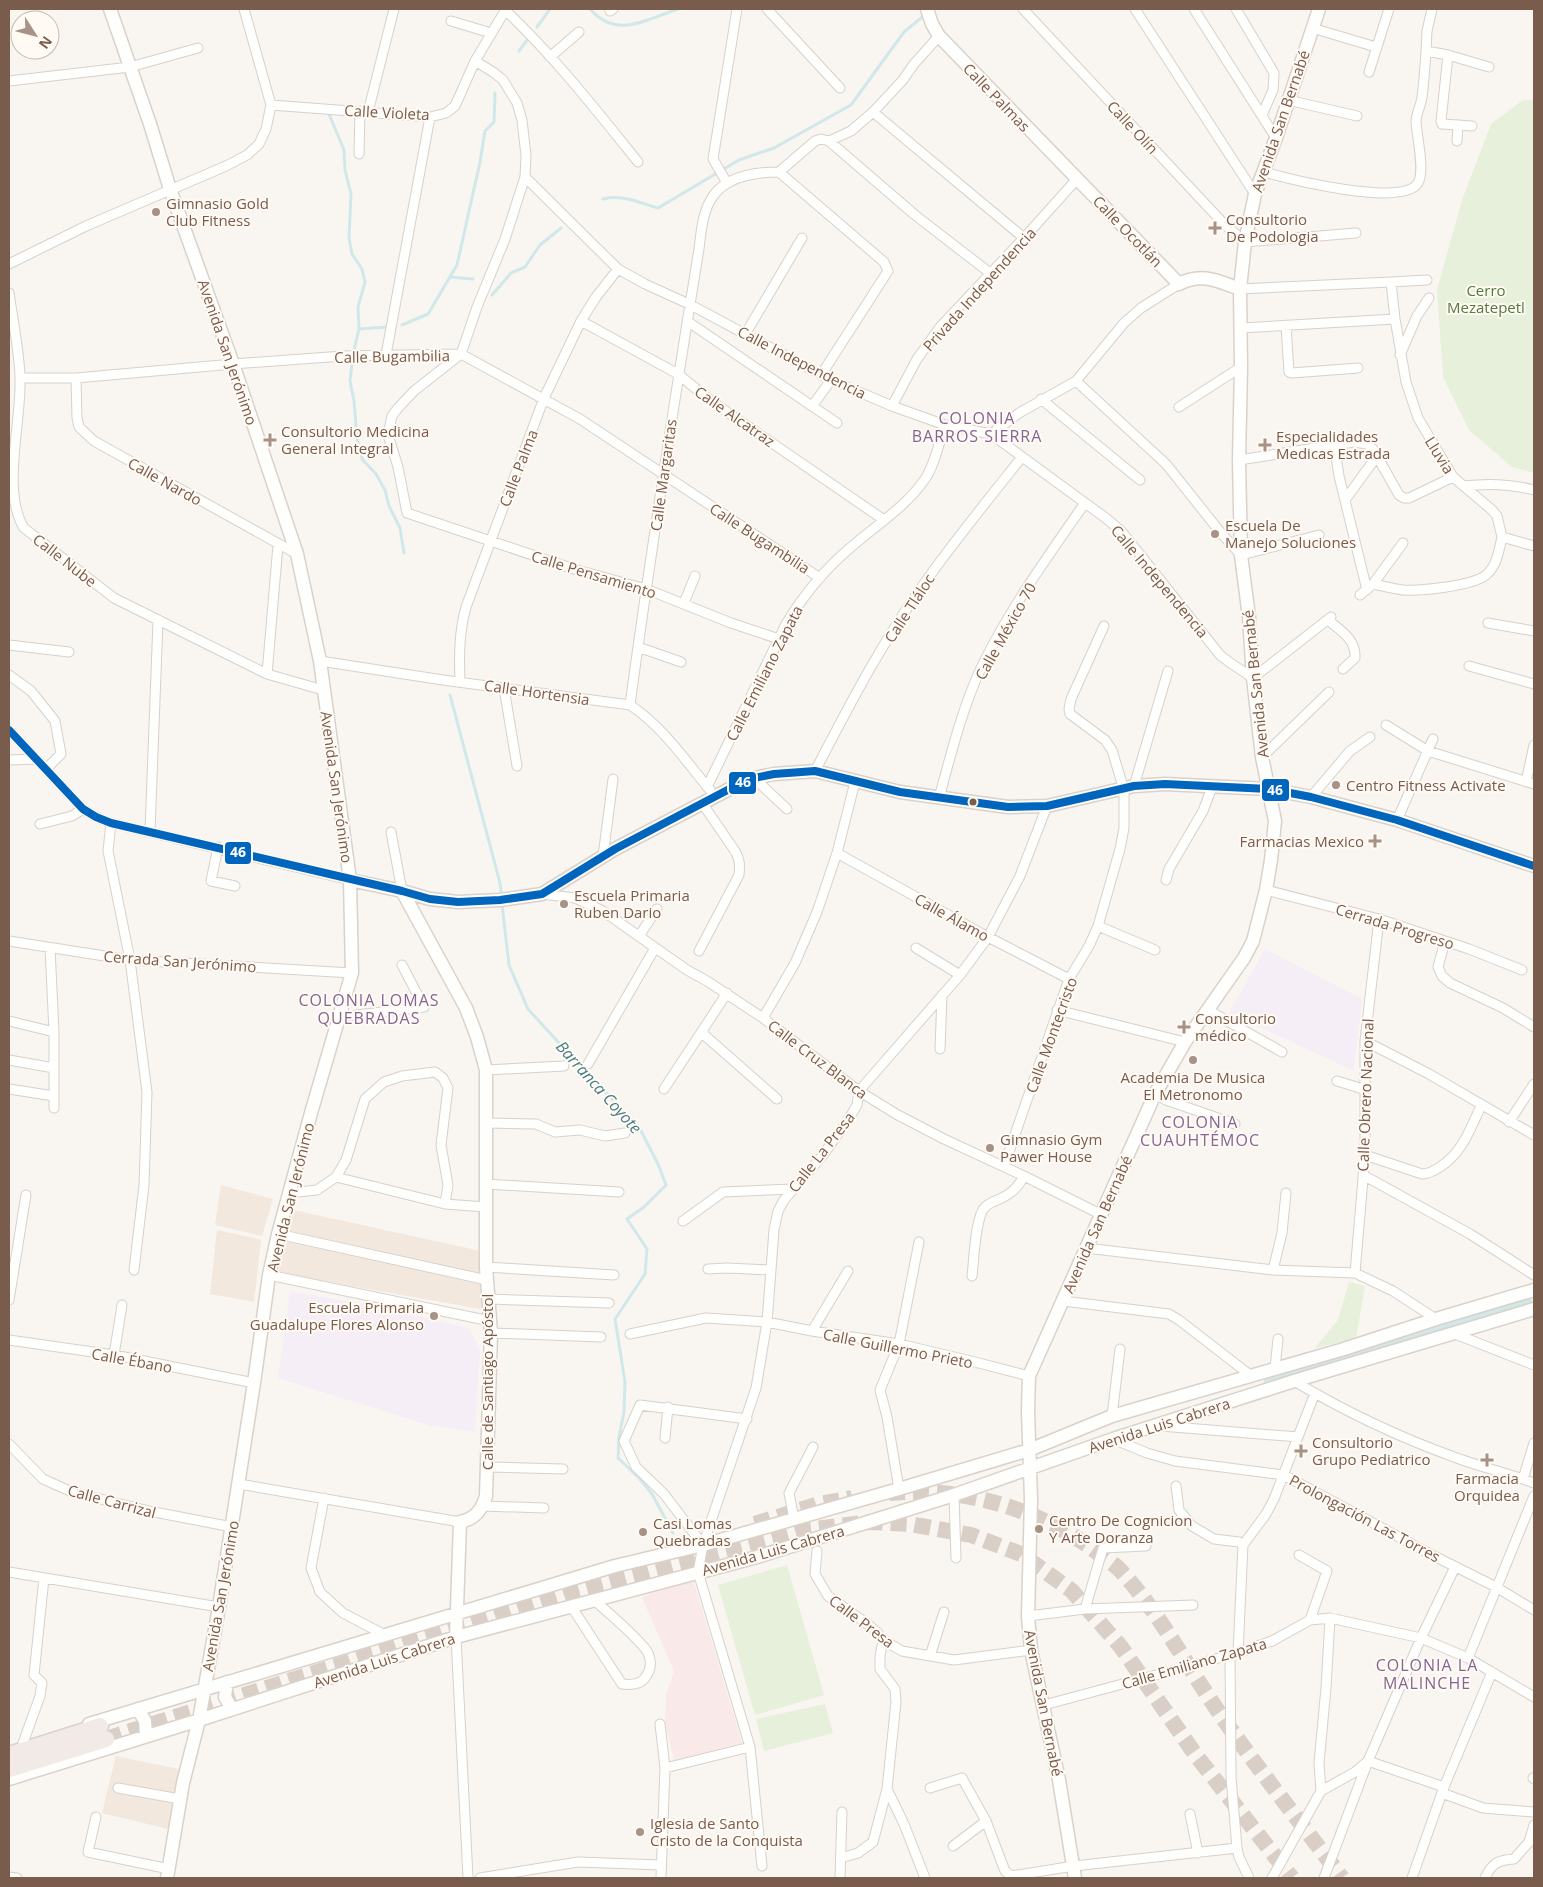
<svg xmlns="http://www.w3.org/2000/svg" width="1543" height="1887" font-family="'Open Sans',sans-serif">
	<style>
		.residential { fill: #f2e8de }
		.education { fill: #f6eef6 }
		.medical { fill: #fae9e9 }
		.green { fill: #e7f0db }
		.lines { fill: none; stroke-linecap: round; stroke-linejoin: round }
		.stream { stroke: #d0e8ea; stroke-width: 3 }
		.canal { stroke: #d0e8ea; stroke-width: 11 }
		.highway-tunnel { stroke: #d9cfc7; stroke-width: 16; stroke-dasharray: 16 8; stroke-linecap: butt }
		.street-casing { stroke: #d7d1cb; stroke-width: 11 }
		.secondary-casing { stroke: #d9d2cb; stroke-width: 15 }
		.highway-casing { stroke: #dad1cc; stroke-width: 19 }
		.street { stroke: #fefefd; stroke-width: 9 }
		.secondary { stroke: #fefefd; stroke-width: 12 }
		.highway { stroke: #f2eae7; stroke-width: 16 }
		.bus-1-casing { stroke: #fffaf3; stroke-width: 11 }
		.bus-1 { stroke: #0065bd; stroke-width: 8 }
		.poi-dot { fill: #a69286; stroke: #fffaf3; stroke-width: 2 }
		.bus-dot { fill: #7a5c4d; stroke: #fffaf3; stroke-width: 2 }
		.labels { text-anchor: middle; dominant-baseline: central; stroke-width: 4; stroke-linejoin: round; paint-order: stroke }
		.street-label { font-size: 15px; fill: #7a5c4d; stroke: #fffaf3 }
		.poi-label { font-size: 15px; fill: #7a5c4d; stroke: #fffaf3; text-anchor: start }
		.park-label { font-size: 15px; fill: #537a41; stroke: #fffaf3 }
		.neighbourhood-label { font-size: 16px; letter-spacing: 1px; fill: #846695; stroke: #fffaf3 }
		.water-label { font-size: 16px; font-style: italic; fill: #437c86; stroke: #fffaf3 }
		.line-badge { stroke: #fffaf3; stroke-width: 2 }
		.badge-label { font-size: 14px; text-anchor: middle; font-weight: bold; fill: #fff }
	</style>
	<rect width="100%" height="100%" fill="#f9f5f0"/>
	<path class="residential" d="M221,1185L273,1199L262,1236L215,1225Z
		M293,1210L481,1251L486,1310L278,1273Z
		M217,1230L261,1240L254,1302L210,1294Z
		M116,1756L183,1770L172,1830L102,1813Z"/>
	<path class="education" d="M1265,949L1362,999L1354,1071L1229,1013Z
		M290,1291L378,1307L469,1328L480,1351L475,1432L428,1425L278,1378Z"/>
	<path class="medical" d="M693,1579L742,1743L674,1760L665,1723L666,1695L674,1671L642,1597Z"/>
	<path class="green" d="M1523,100H1534V473L1512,467L1469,430L1443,377L1437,290L1462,200L1491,124Z
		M1349,1282L1365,1286L1356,1338L1315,1348L1338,1320Z
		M787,1565L824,1695L755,1715L718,1585Z
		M825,1704L833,1733L764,1751L756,1719Z"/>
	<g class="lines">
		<path class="stream" d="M590,9C617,40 647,19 678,9
			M537,27L550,9
			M519,51L528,39
			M329,114L344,150L345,170L351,194L349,238L352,254L362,269L365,282L358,307L359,329L353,354L350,381L354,401L357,438L362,459L376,474L385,490L389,506L400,528L404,553
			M603,199C622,194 640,203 658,208L739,160L774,148L851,105L904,32L926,14
			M450,277L473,279
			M492,295L511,273L525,267L540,245L561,228
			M402,325L428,314L457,265L480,162L485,131L494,122L495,93
			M359,329L388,327
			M450,695L500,883L502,898
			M502,904L509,965L528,1009L581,1067L639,1127L658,1164L666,1185L644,1207L627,1219L647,1249L645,1274L615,1319L625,1382L624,1412L619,1437L618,1458L639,1478L652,1494L673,1533"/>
		<path class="canal" d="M1269,1383L1369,1350L1527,1302"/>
		<path class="highway-tunnel" d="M889,1493C961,1486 1041,1509 1098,1553C1105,1558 1113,1563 1119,1569C1157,1609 1187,1666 1218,1711C1257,1768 1301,1823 1342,1878
			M755,1524L819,1504L852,1498
			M106,1739L572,1591L799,1531L871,1522L910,1524L971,1535L1021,1554L1072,1591L1121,1647L1195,1754L1292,1878"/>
		<defs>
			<path id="street" d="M767,9L840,88
				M1023,9L1224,224L1245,242L1356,233
				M1135,9L1255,194
				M1194,9L1276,138
				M1236,9L1274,73L1273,90L1262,115
				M1432,9L1427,31L1426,51L1448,55L1441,121L1442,124L1472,126
				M505,10C554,56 596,110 638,162
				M610,11L613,9
				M451,21L491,33
				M1312,28L1376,47
				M1448,55L1489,67
				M550,57L579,32
				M475,61L506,9
				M1369,72L1389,9
				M9,81L130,67L198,48
				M1288,100L1357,116
				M271,105L430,117L446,113L455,106L475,61L493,72L503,80L517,103L522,120L526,156L525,177L505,239L477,307L461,354L414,391L398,408L392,416L388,435L398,467L407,513L574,569L646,589L731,623L779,639
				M368,112L394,9
				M873,112L1024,238
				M829,141L915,215L990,273
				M1457,141L1458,125
				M359,154L360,111
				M779,172L884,262L888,271L821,375
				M1264,172C1289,179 1403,208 1418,183C1425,171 1417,137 1416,122C1416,113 1421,106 1422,97C1424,82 1425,66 1426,51
				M525,177L618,269L645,284L689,304L831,380L892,406L945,425L991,434L1019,413L1076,381L1124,323L1141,308L1179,284
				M727,183L713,159L737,9
				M9,264L86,226L226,166L247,155L259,144L266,129L271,105L244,9
				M1391,282L1427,280
				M1240,289L1391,282L1395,319
				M9,293C13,321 19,349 20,377C22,421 1,491 24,528L114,598L267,674L323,690
				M581,321L678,374L711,401L884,520
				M687,321L837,423
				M1286,326L1289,372L1292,373L1358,368
				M1241,328L1395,319L1406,382L1418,418L1453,477L1492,510L1497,516L1502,537L1534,546
				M746,333L802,238
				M386,355L430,117
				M1400,355L1417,316L1429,298
				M21,378H76L233,364L343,356L461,354L580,419L820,578
				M76,378L77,418L79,427L94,441L297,554
				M1076,381L1166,464L1221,533L1241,555L1319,535
				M1041,399L1140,480
				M813,405L831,380
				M892,406L917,359L941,326L1024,238L1077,179
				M1179,407L1241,367
				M991,434L1107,519L1122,532L1220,655L1229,662L1253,678L1331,617
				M1334,445L1339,476L1367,590
				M1239,460L1354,442L1367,444L1373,449L1399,495L1404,498H1409L1453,477
				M1464,486C1488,483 1511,484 1534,490
				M1345,500L1377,456
				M1373,584L1403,543
				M1360,595L1373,584C1383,586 1393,589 1403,590C1422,591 1472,586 1486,575C1497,566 1499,550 1502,537
				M684,603L695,576
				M1328,620C1341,631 1356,639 1355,658L1343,669
				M1488,623L1534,631
				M9,645L69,652
				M638,647L681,662
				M320,661L443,680L630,705C662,726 685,760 710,790
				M1469,666L1534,684
				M267,674L278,545
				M9,675L31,691L55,721L61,754L46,769
				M460,682C459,655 459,632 466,607L544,398L581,321L596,297L618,269
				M504,688L517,766
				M630,705C647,577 667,450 687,323C691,299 695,274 699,249C701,233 702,216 710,201C723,176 754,172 779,172L815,141L821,139L829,141L851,131L873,112L902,81L914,64L939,36
				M1386,725L1428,751L1534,784
				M9,730L83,809L96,817L111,823L350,880
				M1262,757L1329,692
				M9,760L36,759
				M815,771C850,704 885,636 931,574C960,534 991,496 1022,457
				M754,778L787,809
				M1526,782L1534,745
				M1134,786L1168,671
				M707,787L786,624C803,596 824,570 850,548C875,526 906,507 925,479C935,464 939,443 945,425
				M1311,797L1350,751L1370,737
				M939,798C951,754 962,709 981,668C1009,610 1048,556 1085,503
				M1397,820L1433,739
				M111,823L108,851L130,960L147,1092L144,1185L134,1270
				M40,824L72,816L83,809
				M150,831L158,621
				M391,832L402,891
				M218,847L211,881L235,886
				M837,853L988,937L1069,979
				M603,856L613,779
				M1166,880L1169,869L1203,811L1212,787
				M1266,890L1379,919L1469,949L1522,970
				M542,894L575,898L603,911L687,970L707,981L763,1018L859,1091L896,1114L944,1139L1024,1176L1102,1215
				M1098,926L1155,950
				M639,936L657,909
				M9,941L130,960L352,973
				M1445,941L1438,967L1442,976L1450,983L1503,1008L1534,1027
				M50,948L54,1032V1108
				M916,948L960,975
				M699,951L739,875C740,865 740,860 735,851L702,803
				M1057,1010L1185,1042
				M1208,1010L1282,1052
				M340,1017L424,1007L402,965
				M763,1018L795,963L817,912L837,853L855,782
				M9,1021L54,1032
				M702,1033L777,1099
				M1365,1041L1429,1074L1534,1135
				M940,1049L942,995
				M9,1060L54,1068
				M588,1064L655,948
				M486,1070L564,1066
				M1337,1081L1366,1090
				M9,1089L54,1096
				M664,1089L727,993
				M1155,1094L1166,1100L1235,1124
				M1509,1122L1534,1084
				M487,1123L536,1124L555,1132L580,1130L605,1136L625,1133
				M1365,1155L1422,1174C1429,1174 1434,1171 1440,1167C1463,1152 1470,1129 1481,1106
				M1004,1166L1069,979L1089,946L1098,926L1120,849L1124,828V790L1112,750L1105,740L1070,714L1069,709L1071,699L1104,626
				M1363,1175L1470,1234L1534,1275
				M336,1177L445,1204L486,1207
				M486,1184L619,1192
				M289,1193L317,1190L336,1177L346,1160L365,1099L384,1082L402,1076L435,1072L443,1078L448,1088L441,1145L448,1185L445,1204
				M683,1221L723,1192L792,1189
				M278,1234L487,1280
				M1086,1248L1273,1270L1355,1273L1393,1291L1436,1319
				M486,1267L614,1275
				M708,1269L727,1268L771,1270
				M1273,1270L1282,1233L1286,1193
				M1355,1273L1365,1155V1041L1379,919
				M269,1275L490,1321
				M972,1276C974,1261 975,1217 985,1207C988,1204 991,1203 995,1201C1010,1195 1017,1189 1024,1176
				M489,1299L609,1303
				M9,1300L26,1195
				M1063,1301L1169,1314L1179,1320L1250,1375
				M812,1331L848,1271
				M491,1333L601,1337
				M630,1334L706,1318L767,1322L812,1331L899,1344L971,1361L1029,1376
				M1455,1334L1534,1365
				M9,1340L114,1355L254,1383
				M114,1355L122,1305
				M1275,1368L1278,1339
				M1294,1381C1344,1411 1399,1437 1454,1457C1480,1467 1508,1473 1534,1483
				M1112,1416L1120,1349
				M1161,1426L1298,1437
				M665,1438L668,1407
				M1113,1439L1147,1453L1175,1461L1284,1475L1432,1555L1496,1587L1534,1610
				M9,1444L43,1479L72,1492L149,1511L232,1527
				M487,1467L563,1469
				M1523,1479L1534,1443
				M239,1484L460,1522
				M1176,1486L1179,1510L1192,1526L1214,1539L1239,1542L1243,1545
				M899,1489L887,1417L880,1390L899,1344L919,1242
				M954,1495L956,1558
				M324,1498L311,1568L320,1592L343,1613L385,1635
				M483,1506L544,1508
				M794,1519L789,1493L813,1447
				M703,1545L664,1494L636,1467L624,1441L640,1405L747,1419
				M817,1551L815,1574L828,1596L866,1623L877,1632L883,1640L902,1651L954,1660L1031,1650
				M1299,1555L1327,1571L1310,1620
				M9,1572L219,1607
				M571,1606L622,1684C630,1685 639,1685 644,1679C651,1671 652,1662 648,1653C641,1640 607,1612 594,1600
				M1085,1609L1103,1548L1146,1546
				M1028,1616L1085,1609L1193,1605
				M456,1637L468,1878
				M883,1640L880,1656V1669L895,1689L896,1702L887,1789L904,1824L925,1878
				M1238,1653L1243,1545L1266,1514L1274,1499L1315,1393
				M1230,1655L1231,1777L1237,1848L1239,1857L1249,1878
				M930,1656L944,1612
				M1468,1658L1534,1496
				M1044,1705L1238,1653L1272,1641L1310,1620L1330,1618L1421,1638L1468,1658L1534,1697
				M660,1724L665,1768L661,1878
				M23,1743L40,1696L42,1683L34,1675L44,1578
				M1368,1761L1444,1787
				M665,1768L750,1747
				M1533,1778L1534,1779
				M118,1788L180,1799
				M930,1788L962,1778L986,1821L1005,1871L1011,1876L1074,1866L1237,1848
				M1321,1791L1319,1763L1326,1688L1330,1618
				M1442,1793L1483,1808L1534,1812
				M1190,1814L1198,1853
				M96,1817L88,1852L169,1869
				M953,1846L986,1821
				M841,1858L858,1853L873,1842L887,1789
				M762,1866L750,1747L698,1572L703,1545L756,1388L767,1322L774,1230L778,1211L784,1200L823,1155L850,1117L857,1105L859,1091L960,975L988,937L1020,876L1047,806
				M9,1877L17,1878
				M480,1878L578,1862L661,1865
				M840,1878L842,1812
				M1272,1878L1321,1791L1355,1772L1367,1762
				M1324,1878L1368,1761L1421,1638L1455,1567
				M1412,1878L1444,1787L1492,1672
				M1485,1878C1492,1863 1498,1860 1514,1859L1529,1842L1534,1825"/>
			<path id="secondary" d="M110,9L150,124L170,189L233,364L297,554L320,661L350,880L352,973L311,1113L278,1234L269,1275L254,1383L219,1607L199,1720L183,1783L167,1878
				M927,9L932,24L939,36L1179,284C1201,272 1218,281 1240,289
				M350,880L402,891L430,899L458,902L500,900L542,894L615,849L739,784L754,778L774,774L815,771L900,792L1008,807L1047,806L1134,786L1165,784L1269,789L1311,797L1397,820L1534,866
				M402,891L466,1008L477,1037L486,1070V1267L491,1333L486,1496C482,1510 475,1519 460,1522L456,1637
				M227,1682L225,1697L232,1709
				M138,1709L145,1721L146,1736
				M89,1724L615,1566L703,1545L899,1489L1029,1450L1112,1416L1344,1349L1436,1319L1534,1290
				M9,1779L199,1720L456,1637L757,1557L954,1495L1113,1439L1294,1381L1534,1309
				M1075,1878L1059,1780L1031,1650L1028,1616L1031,1499L1028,1411L1029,1376L1155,1094L1185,1042L1244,958L1253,941L1266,890L1271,860L1275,821L1262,757L1253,678L1249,617L1241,555L1239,460L1241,367L1240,289L1245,242L1255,194L1276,138L1319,9"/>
			<path id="highway" d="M9,1755L100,1726
				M9,1769L106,1739"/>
		</defs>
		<use href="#street" class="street-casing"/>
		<use href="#secondary" class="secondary-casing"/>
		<use href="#highway" class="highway-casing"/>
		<use href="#street" class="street"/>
		<use href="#secondary" class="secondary"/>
		<use href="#highway" class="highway"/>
		<defs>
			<path id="bus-1" d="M9,730L83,809L96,817L111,823L402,891L430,899L458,902L500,900L542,894L615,849L739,784L754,778L774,774L815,771L900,792L1008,807L1047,806L1134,786L1165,784L1269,789L1311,797L1397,820L1534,866"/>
		</defs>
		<use href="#bus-1" class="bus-1-casing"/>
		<use href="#bus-1" class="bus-1"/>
	</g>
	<g class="poi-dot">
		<circle cx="156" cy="212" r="5"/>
		<path d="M1212.5 220.5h5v5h5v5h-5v5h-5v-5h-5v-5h5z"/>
		<path d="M267.5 432.5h5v5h5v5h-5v5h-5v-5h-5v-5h5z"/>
		<path d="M1262.5 437.5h5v5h5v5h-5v5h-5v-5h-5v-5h5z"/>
		<circle cx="1215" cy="534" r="5"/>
		<circle cx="1336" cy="785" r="5"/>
		<path d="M1372.5 833.5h5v5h5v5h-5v5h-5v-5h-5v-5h5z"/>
		<circle cx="564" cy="904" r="5"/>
		<path d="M1181.5 1019.5h5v5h5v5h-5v5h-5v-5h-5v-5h5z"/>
		<circle cx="1193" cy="1060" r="5"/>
		<circle cx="990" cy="1148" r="5"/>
		<circle cx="434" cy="1316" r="5"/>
		<path d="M1298.5 1443.5h5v5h5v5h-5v5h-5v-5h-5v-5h5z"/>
		<path d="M1484.5 1452.5h5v5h5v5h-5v5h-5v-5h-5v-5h5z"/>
		<circle cx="1039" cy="1529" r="5"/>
		<circle cx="643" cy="1532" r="5"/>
		<circle cx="640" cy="1832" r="5"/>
	</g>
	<circle class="bus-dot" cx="973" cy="802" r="4.5"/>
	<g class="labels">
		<g class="street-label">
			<text transform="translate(997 97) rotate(46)">Calle Palmas</text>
			<text transform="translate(387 112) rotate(3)">Calle Violeta</text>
			<text transform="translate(1280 121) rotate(-71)">Avenida San Bernabé</text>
			<text transform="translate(1133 127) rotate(47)">Calle Olín</text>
			<text transform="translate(1128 231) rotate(46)">Calle Ocotlán</text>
			<text transform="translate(979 289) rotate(-48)">Privada Independencia</text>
			<text transform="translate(228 352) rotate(71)">Avenida San Jerónimo</text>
			<text transform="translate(392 356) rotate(-1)">Calle Bugambilia</text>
			<text transform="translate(802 362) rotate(27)">Calle Independencia</text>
			<text transform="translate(735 416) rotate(35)">Calle Alcatraz</text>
			<text transform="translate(1440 455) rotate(58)">Lluvia</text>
			<text transform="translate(518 468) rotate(-69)">Calle Palma</text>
			<text transform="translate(663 475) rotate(-82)">Calle Margaritas</text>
			<text transform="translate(165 481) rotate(29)">Calle Nardo</text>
			<text transform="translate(760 538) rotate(33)">Calle Bugambilia</text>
			<text transform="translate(65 560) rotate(38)">Calle Nube</text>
			<text transform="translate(594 574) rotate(17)">Calle Pensamiento</text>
			<text transform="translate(1160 581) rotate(50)">Calle Independencia</text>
			<text transform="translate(909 608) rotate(-57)">Calle Tláloc</text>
			<text transform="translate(1005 631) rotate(-61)">Calle México 70</text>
			<text transform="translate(764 673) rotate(-63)">Calle Emiliano Zapata</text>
			<text transform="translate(1255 684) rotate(-96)">Avenida San Bernabé</text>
			<text transform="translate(537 692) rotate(8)">Calle Hortensia</text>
			<text transform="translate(337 787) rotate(82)">Avenida San Jerónimo</text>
			<text transform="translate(952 917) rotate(29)">Calle Álamo</text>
			<text transform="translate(1395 926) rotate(17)">Cerrada Progreso</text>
			<text transform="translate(180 961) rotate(4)">Cerrada San Jerónimo</text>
			<text transform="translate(1051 1035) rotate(-70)">Calle Montecristo</text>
			<text transform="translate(818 1059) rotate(37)">Calle Cruz Blanca</text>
			<text transform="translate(1365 1095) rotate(-88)">Calle Obrero Nacional</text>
			<text transform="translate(821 1152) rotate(-52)">Calle La Presa</text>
			<text transform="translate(290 1197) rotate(-76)">Avenida San Jerónimo</text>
			<text transform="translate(1097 1224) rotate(-66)">Avenida San Bernabé</text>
			<text transform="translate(898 1348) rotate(11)">Calle Guillermo Prieto</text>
			<text transform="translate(132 1360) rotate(10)">Calle Ébano</text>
			<text transform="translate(487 1382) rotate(-90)">Calle de Santiago Apóstol</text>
			<text transform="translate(1159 1425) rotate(-18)">Avenida Luis Cabrera</text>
			<text transform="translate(112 1501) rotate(15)">Calle Carrizal</text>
			<text transform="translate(1365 1518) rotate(28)">Prolongación Las Torres</text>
			<text transform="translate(773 1550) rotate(-16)">Avenida Luis Cabrera</text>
			<text transform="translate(220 1596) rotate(-80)">Avenida San Jerónimo</text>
			<text transform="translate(862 1621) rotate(37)">Calle Presa</text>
			<text transform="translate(384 1660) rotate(-18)">Avenida Luis Cabrera</text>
			<text transform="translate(1194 1663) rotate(-16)">Calle Emiliano Zapata</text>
			<text transform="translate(1044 1703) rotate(79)">Avenida San Bernabé</text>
		</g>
		<g class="poi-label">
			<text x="166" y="203">Gimnasio Gold<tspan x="166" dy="17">Club Fitness</tspan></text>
			<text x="1226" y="219">Consultorio<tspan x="1226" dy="17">De Podologia</tspan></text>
			<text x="281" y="431">Consultorio Medicina<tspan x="281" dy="17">General Integral</tspan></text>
			<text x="1276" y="436">Especialidades<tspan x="1276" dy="17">Medicas Estrada</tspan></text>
			<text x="1225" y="525">Escuela De<tspan x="1225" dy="17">Manejo Soluciones</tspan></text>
			<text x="1346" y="785">Centro Fitness Activate</text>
			<text x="1364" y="841" text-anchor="end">Farmacias Mexico</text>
			<text x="574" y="895">Escuela Primaria<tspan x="574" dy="17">Ruben Dario</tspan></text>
			<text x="1195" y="1018">Consultorio<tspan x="1195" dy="17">médico</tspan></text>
			<text x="1193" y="1077" text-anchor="middle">Academia De Musica<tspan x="1193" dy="17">El Metronomo</tspan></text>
			<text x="1000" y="1139">Gimnasio Gym<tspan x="1000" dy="17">Pawer House</tspan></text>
			<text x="424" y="1307" text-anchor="end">Escuela Primaria<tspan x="424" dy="17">Guadalupe Flores Alonso</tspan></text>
			<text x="1312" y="1442">Consultorio<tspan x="1312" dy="17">Grupo Pediatrico</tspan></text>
			<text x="1487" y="1478" text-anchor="middle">Farmacia<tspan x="1487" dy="17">Orquidea</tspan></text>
			<text x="1049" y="1520">Centro De Cognicion<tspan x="1049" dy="17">Y Arte Doranza</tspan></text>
			<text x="653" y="1523">Casi Lomas<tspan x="653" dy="17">Quebradas</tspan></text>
			<text x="650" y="1823">Iglesia de Santo<tspan x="650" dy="17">Cristo de la Conquista</tspan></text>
		</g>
		<g class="park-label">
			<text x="1486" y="290">Cerro<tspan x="1486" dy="17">Mezatepetl</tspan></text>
		</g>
		<g class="neighbourhood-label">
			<text x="977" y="418">COLONIA<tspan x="977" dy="18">BARROS SIERRA</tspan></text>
			<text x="369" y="1000">COLONIA LOMAS<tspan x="369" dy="18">QUEBRADAS</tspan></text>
			<text x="1200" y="1122">COLONIA<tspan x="1200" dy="18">CUAUHTÉMOC</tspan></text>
			<text x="1427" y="1665">COLONIA LA<tspan x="1427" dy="18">MALINCHE</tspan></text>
		</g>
		<g class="water-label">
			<text transform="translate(599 1087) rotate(48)">Barranca Coyote</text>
		</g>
	</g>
	<g class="line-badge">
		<rect x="728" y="771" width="29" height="24" rx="5" fill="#0065bd"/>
		<rect x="1261" y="778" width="29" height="24" rx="5" fill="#0065bd"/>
		<rect x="224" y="841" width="28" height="24" rx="5" fill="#0065bd"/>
	</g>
	<g class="badge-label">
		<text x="743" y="787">46</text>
		<text x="1275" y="795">46</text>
		<text x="238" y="857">46</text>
	</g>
	<rect width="1543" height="1887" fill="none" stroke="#7a5c4d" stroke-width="20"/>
	<g transform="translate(35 35) rotate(126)"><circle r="24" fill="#fffaf3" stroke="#cabbb1"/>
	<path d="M0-4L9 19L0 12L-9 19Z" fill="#a69286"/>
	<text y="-8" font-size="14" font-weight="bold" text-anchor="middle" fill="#7a5c4d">N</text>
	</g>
</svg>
